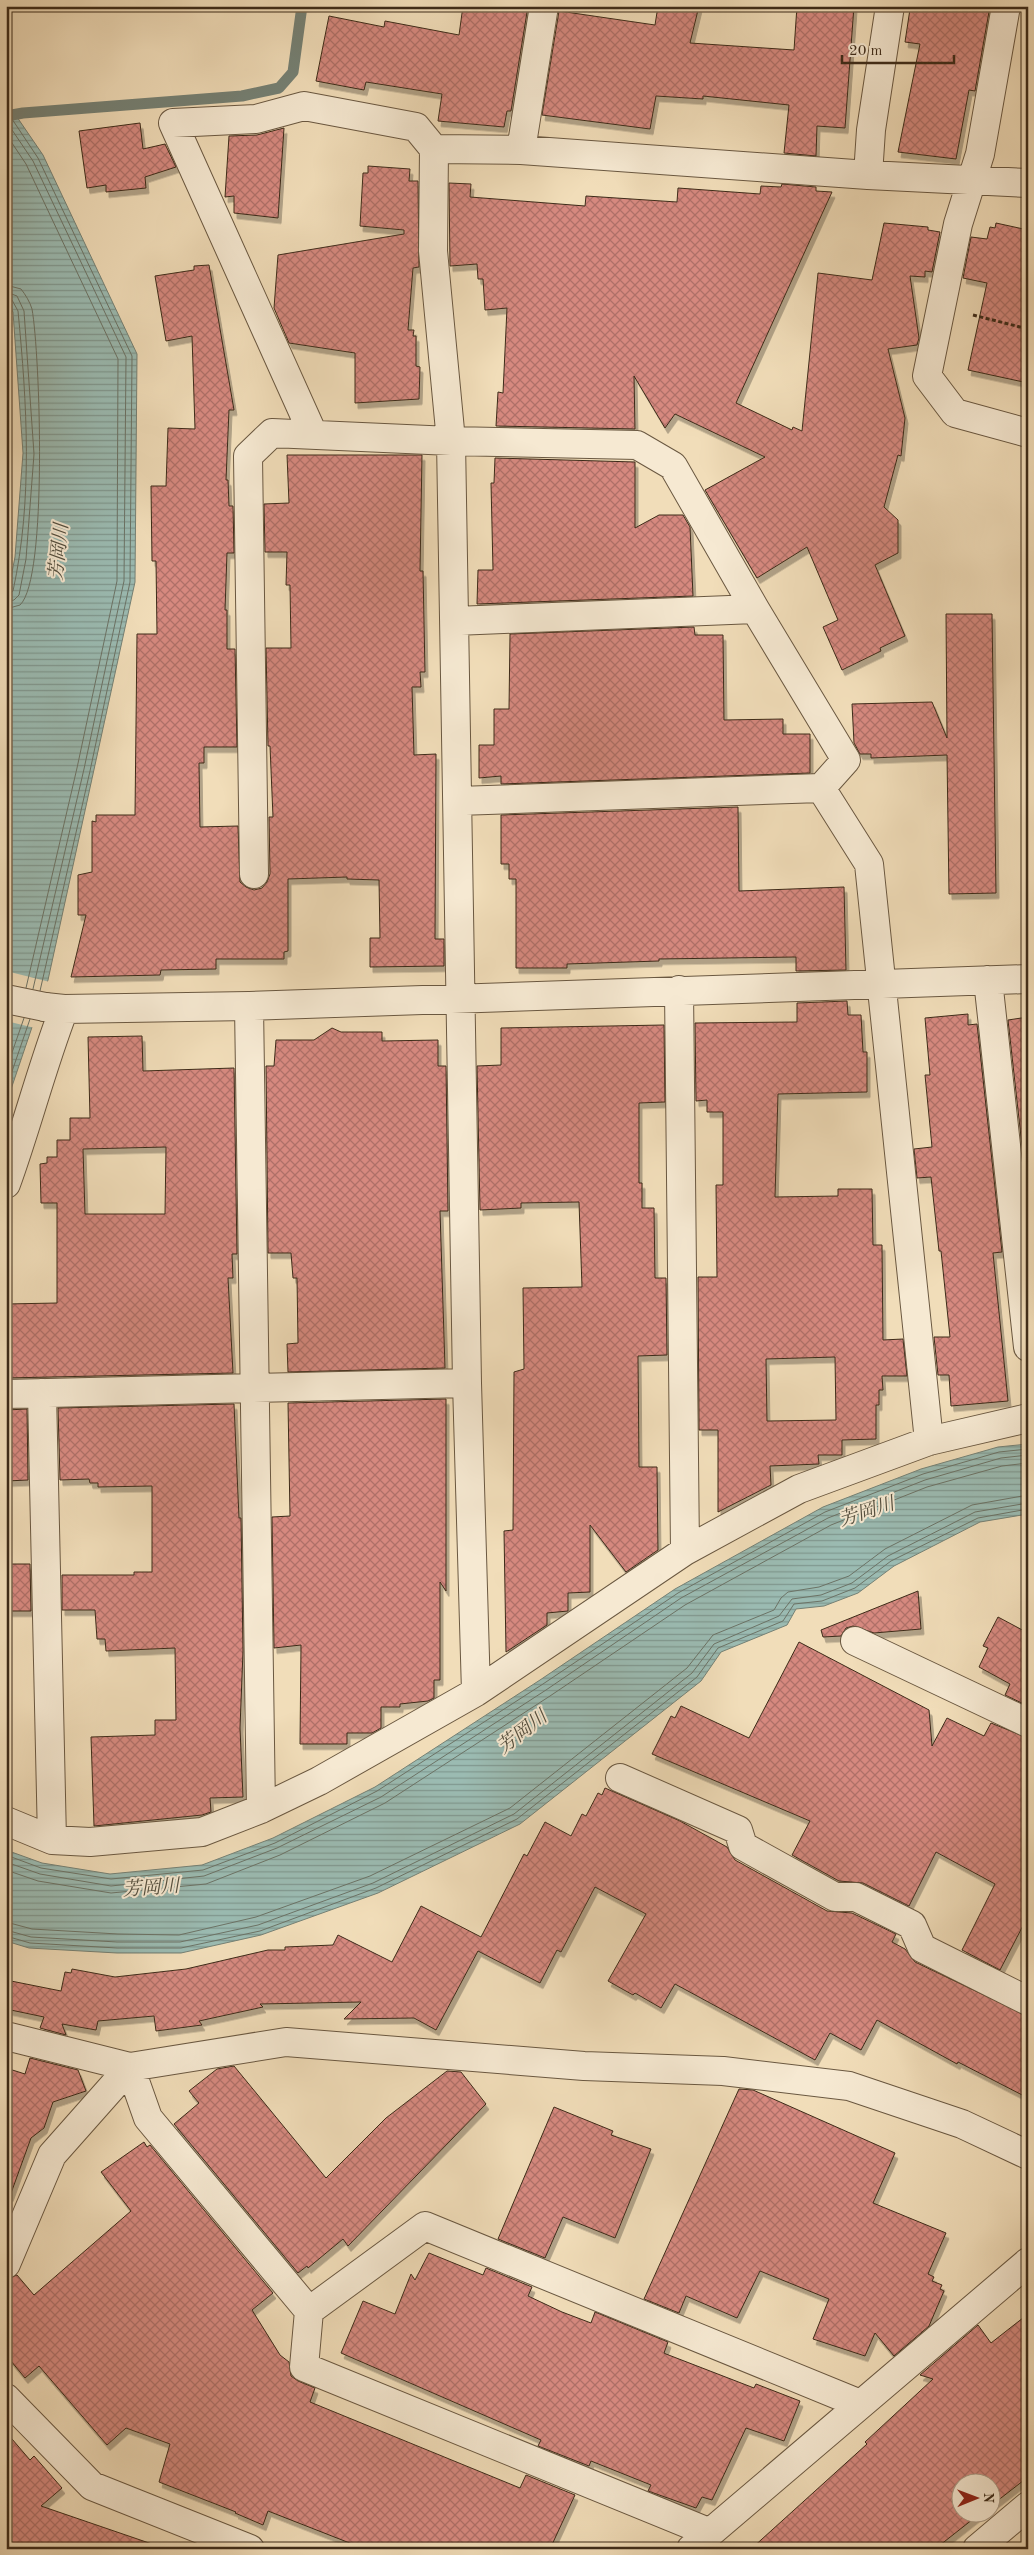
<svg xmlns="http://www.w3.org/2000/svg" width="1034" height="2555" font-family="'Old Standard TT','Noto Serif JP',serif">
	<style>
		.water { fill: url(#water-rules); stroke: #758175 }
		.pier { fill: #f1ddb9 }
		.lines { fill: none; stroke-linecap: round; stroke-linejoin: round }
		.shore { stroke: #6c7366; stroke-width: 1 }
		.stream { stroke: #758175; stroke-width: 11 }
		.building { fill: url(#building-cross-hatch); stroke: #3d2b19; fill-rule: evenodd; filter: url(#shadow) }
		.minor-casing { stroke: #6a5841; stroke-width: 30 }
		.tertiary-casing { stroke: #6a5841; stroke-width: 30 }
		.path { stroke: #3d2b19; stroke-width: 3; stroke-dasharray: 4 2.5; stroke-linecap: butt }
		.minor { stroke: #f6e9d2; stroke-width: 28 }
		.tertiary { stroke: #f6e9d2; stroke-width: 28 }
		.labels { text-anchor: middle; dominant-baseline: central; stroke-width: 4; stroke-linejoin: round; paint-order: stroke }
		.water-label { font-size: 19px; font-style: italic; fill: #544f3f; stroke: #f6e9d2 }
	</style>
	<defs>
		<pattern id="water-rules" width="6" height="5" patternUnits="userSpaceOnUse" patternTransform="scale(1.25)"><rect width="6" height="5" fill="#9bbbb2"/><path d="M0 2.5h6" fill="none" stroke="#809890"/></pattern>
		<pattern id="building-cross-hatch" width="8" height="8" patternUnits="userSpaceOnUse" patternTransform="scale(1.25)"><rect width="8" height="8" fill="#d6897f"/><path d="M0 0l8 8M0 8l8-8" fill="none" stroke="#af7067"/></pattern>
		<filter id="shadow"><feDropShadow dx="3" dy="5.5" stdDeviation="0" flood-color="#0004"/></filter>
	</defs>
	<rect width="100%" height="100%" fill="#f1ddb9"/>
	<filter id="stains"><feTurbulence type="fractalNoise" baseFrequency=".004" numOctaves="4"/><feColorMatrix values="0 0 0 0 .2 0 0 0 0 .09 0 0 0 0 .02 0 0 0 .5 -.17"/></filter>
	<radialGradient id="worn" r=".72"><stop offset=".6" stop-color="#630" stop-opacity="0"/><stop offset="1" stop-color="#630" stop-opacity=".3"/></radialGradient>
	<path class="water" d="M6,101L43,155L137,354L135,582L48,980L6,1104V603L15,557L23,453L13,312L6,300Z
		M1028,1444V1514L980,1522L894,1566L858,1593L824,1606L796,1609L787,1625L721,1652L701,1681L520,1824L378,1893L261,1935L181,1953H117L29,1948L6,1941V1850L42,1863L110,1874L202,1865L273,1838L375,1787L540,1680L675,1589L823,1507L921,1469L998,1447Z"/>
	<path class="pier" d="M6,971L50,982L35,1028L6,1021Z"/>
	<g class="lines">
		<path class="shore" d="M6,110L38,158L132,356L130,582L90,771L40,991
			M6,121L33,161L126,357L124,581L84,769L33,989
			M6,134L26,164L118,359L117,581L77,768L26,988
			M6,285L21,289C25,294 30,302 32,309C40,353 48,579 20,605L6,609
			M6,292L17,296L24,311L34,454L26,559L19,595L14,600L6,602
			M6,298L12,300L18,311C27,404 33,499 13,591L6,595
			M6,1070L24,1018
			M6,1089L30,1019
			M6,1855L41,1868L111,1879L203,1870L275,1843L377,1791L543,1684L678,1593L825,1512L923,1474L999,1452L1028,1449
			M6,1862L40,1874L111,1886L204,1876L277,1848L381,1797L546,1690L681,1598L828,1518L925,1480L1001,1458L1028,1455
			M6,1870L38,1881L111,1893L206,1884L280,1855L385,1803L550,1696L685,1605L831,1525L927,1487L1002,1466L1028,1463
			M6,1922L32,1929L118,1934L179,1935L256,1917L370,1876L510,1808L687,1668L713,1635L774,1610L781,1598L788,1592L819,1587L849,1576L885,1549L972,1505L1028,1495
			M6,1930L31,1937L117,1942H180L258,1925L373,1883L514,1814L692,1673L714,1644L779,1616L792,1599L821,1595L852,1583L888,1556L975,1512L1028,1503
			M6,1936L30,1943L117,1948H181L260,1931L376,1888L517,1819L697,1677L718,1648L783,1621L794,1604L822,1601L855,1588L891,1561L978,1518L1028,1509"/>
		<path class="stream" d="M6,116L23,113L242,96L279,88L293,72L302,6"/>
	</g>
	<path class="building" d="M463,6H528L511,111H507L504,127L438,121L442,94L366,82L364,90L316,81L329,16L384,27L385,21L459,35Z
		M658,6H699L690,43L794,50L797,6H854L845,128L817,126L816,156L784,153L789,105L703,96V99L656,96L650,129L542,115L559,11L655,25Z
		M919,6H990L975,91L969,90L956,159L898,152L920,44L905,42L910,9L918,10Z
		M140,123L143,149L165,144L176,167L145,177L146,188L106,192V185L87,188L79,131Z
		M284,128L278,218L234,213V196L225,197L229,136L257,135Z
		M368,166L410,169L409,181H418L419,267L413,268L408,330H414L413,336H416V366L420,367L419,399L355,403V353L289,343L274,308L278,255L404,234V230L360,226L363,173H368Z
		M449,183L471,184L470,197L585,206L586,196L677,202L678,188L760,194L761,186L781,187L782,184L816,187V191L832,192L736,403L792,430L793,427L802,431L818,273L872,280L884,223L928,227V230L940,232L932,272L925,271V277L910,276L919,338L917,345L888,349L905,418L901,456L898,455L884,507L898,520V553L875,565L905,636L880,648L881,651L842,670L823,627L838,620L807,547L757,578L705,490L765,457L675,414L665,428L634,376L635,429L496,426L498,392L503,393L507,308L485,310L483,279H478L477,264L450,266Z
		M996,223L1028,230V383L968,370L987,283L963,278L971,237L987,239L990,227L995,228Z
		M209,265L234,410H229L226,480H228L229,506H233L234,553H227L225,610H227V649H235L237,747H204V763H199L200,827L238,826L240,882L246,887L254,890L262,888L267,882L270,874L269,817H273L270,746H268L266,648H291L290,585H286L287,552H265L264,504L289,503L287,455H422L420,571H423L425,672H420L421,687H412L414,755L436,754L435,939H444V966L370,967V938H380L379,880L347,879V877L288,879V951L284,952V959H216V969L161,970L160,975L71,977L86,915H78V875L92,872V821L96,822V815H135L137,634H157L156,561H152L151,486H166L168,428L195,429L192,336L166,341L155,276L194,270V266Z
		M495,458L635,462V528L659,515H683L690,527L693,596L477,604L478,570H493L491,483H494Z
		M946,614H992L996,893L949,894L947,755L871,758V754H860L854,743L852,704L932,702L947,738Z
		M694,627L695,635H723L724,720L783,719V734H810V773L501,784V776L479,778V745H494V709H509L510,634Z
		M738,807L739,891L844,887L846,970L796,971V957L659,959V961L567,964V968H516V879H509V864H501V815Z
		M847,1001L848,1015H861L863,1052H867V1092L778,1094L775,1197L838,1196V1189H872L873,1245H882L883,1340L903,1339L907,1376H882L883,1390H879V1405H876V1439L842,1440V1455H818L819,1464L770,1466L771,1485L718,1512V1430H699L698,1277H717L716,1185H723V1112H707V1100L696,1101L695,1023L797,1022V1003ZM835,1357L836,1420L767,1421L766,1359Z
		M968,1014V1025L977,1024L1002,1252L993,1253L1008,1401L951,1406L949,1375H938L934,1337H950L941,1251H939L931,1177L917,1178L914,1149L932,1147L925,1075H930L925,1018Z
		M1028,1017V1200L1008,1020Z
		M664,1025L665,1102L639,1103V1183H642V1208H654L655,1278H666L667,1355L638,1356L639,1467H657L658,1550L626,1572L590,1525V1592L568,1593V1611L547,1613V1625L506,1652L504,1531L513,1530L514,1372L524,1369L523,1288L582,1287L579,1202L521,1203V1208L480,1210L477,1066L501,1065V1028Z
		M332,1028L341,1032H382V1041L438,1040V1066H446L448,1211H440L445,1368L288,1372L287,1344L298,1343L297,1278H293L291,1253H268L266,1066H274L276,1040H314Z
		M142,1036L143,1071L234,1068L237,1254H232L233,1278H228L233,1373L6,1378V1304L57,1303V1203H41L40,1164L47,1163V1157H57V1140H70V1118H90L88,1037ZM166,1147L165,1214H85L83,1149Z
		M446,1399V1591L440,1582V1680H434V1698L428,1701L400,1704V1707H381V1728L372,1733H347V1744H300L301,1645L274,1648L272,1517L290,1516L288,1403Z
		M234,1404L239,1518H241L243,1651L240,1728L243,1797L210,1798L211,1812L202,1815L94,1826L91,1737L155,1735V1720H176L175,1648L106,1651L105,1639H97L95,1610H62V1575H134V1572H152V1486L98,1487V1483H90L89,1479L60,1480L58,1408Z
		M27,1409L28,1480L6,1481V1410Z
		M6,1564H30L31,1611H6Z
		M918,1591L921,1629L874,1633L853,1626L846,1628L841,1636L823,1637L821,1630Z
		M998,1617L1028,1633V1706L1005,1695L1010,1684L979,1667L988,1648L983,1646Z
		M799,1642L929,1710L932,1746L947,1718L984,1736L991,1723L1028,1738V1916L1000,1970L962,1950L995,1884L936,1852L909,1906L863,1883L839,1881L792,1855L810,1821L652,1754L671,1716L675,1718L681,1706L749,1738Z
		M605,1788L680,1821L727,1847L735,1860L827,1911L852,1913L896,1934L892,1942L905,1949L915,1962L1028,2016V2098L958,2062L957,2064L877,2020L861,2050L830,2033L815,2060L675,1984L661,2008L635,1993L633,1995L608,1981L646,1914L595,1887L561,1952L557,1950L540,1983L478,1951L436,2030L414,2018L344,2019L361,2002L260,2004L263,2007L199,2021L202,2025L156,2031L154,2016L98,2021L96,2030L62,2024L66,2035L40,2028L44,2017L6,2009V1980L61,1991L65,1972L71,1973L72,1969L115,1977L186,1969L268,1950H285V1947L333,1945L338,1935L392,1962L421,1906L481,1937L524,1854L527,1856L545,1822L571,1836L582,1814L586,1816L598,1793L602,1795Z
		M30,2058L78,2070L86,2091L53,2102L44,2128L31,2138L10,2196L6,2195V2068L25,2074Z
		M234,2066L326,2178L386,2118L447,2071L461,2072L486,2104L348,2246L343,2239L308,2268L307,2266L298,2273L174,2124L199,2103L189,2091L217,2069Z
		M739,2089L753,2090L895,2153L873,2203L946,2233L928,2274L934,2277L932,2281L942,2285L940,2289L944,2291L929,2326L894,2356L875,2333L865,2356L813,2339L829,2299L760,2271L737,2318L686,2296L679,2313L644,2299Z
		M554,2107L613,2131L611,2135L651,2149L615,2238L563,2217L545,2258L498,2239Z
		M144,2142L147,2147L150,2145L273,2293L252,2310L280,2355L289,2362L291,2376L298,2381L315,2388L310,2402L520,2488L526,2475L575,2495L550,2549H365L268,2511L263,2525L235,2513L236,2512L159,2482L170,2444L126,2428L107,2445L39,2366L25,2378L6,2355V2279L17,2275L34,2295L131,2211L101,2172Z
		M429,2253L483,2275L486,2268L532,2287L528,2296L562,2312L591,2323L595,2312L668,2342L664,2353L666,2354L754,2388L756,2384L800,2401L784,2441L746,2428L712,2500L702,2497L696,2508L648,2491L651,2485L591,2461L589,2466L538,2446L541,2440L341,2353L363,2301L395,2314L411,2274L415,2280Z
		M1028,2314V2477L992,2505V2482H962V2512H982L935,2549H751L867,2444L865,2442L933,2379L920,2375L978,2325L991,2343Z
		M6,2432L30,2460L34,2456L62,2488L41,2506L152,2544L151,2549H6Z"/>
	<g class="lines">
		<defs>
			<path id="minor" d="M1006,6L980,154L958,224L927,376L955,413L1028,433
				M434,149L521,150L868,175L1028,183
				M521,150L544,6
				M868,175L871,130L890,6
				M313,434L173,123L256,119L304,106L416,127L434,149L433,251L451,441L467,1383L476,1692
				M455,621L755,609
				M821,788L869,864L929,1441
				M254,874L248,456L272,433L451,441L637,445L673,466L755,609L846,760L821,788L458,801
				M988,980L1028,1347
				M679,990L685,1551
				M249,1006L261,1809
				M45,1007L64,1009L249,1006L1028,979
				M6,1184C27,1126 42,1066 64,1009
				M42,1393L52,1840
				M6,1394L467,1383
				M855,1641L1028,1723
				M620,1778L738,1830L743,1846L835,1897H856L912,1925L922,1948L1028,2001
				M6,1821L52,1840L90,1842L202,1832L261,1809L319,1781L476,1692L685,1551L799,1489L929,1441L1028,1418
				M6,2036L130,2067L286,2042L584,2066L723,2071L849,2086L962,2124L1028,2155
				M130,2067L148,2118L309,2311L425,2226L860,2404
				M6,2264L52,2155L130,2067
				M309,2311L304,2367L708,2532
				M6,2398L92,2486L250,2549
				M691,2549L1028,2262
				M977,2549L1028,2506"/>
			<path id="tertiary" d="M6,999L45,1007"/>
		</defs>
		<use href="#minor" class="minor-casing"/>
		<use href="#tertiary" class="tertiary-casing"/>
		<path class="path" d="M973,315L1028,329"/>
		<use href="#minor" class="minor"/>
		<use href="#tertiary" class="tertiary"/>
	</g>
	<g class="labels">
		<g class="water-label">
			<text transform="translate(60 552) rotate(-84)">芳岡川</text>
			<text transform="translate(867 1513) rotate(-18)">芳岡川</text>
			<text transform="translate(523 1733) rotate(-38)">芳岡川</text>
			<text transform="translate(151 1889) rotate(-4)">芳岡川</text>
		</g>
	</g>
	<rect width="1034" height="2555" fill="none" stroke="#f1ddb9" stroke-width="25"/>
	<rect x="8" y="8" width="1019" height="2540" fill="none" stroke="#3d2b19" stroke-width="2.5"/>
	<rect x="12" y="12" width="1009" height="2530" fill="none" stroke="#3d2b19"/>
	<g transform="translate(976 2498) rotate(89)"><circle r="24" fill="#f6e9d2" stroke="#ac9d88"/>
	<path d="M0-4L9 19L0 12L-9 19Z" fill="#8f2418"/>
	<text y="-8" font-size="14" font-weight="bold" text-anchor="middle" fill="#3d2b19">N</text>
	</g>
	<path d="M842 55v8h112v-8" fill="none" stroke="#3d2b19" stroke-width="2.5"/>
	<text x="849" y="55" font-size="15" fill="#3d2b19" stroke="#f6e9d2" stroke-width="4" paint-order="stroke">20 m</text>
	<rect width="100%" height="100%" filter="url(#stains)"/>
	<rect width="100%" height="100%" fill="url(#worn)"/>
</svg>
